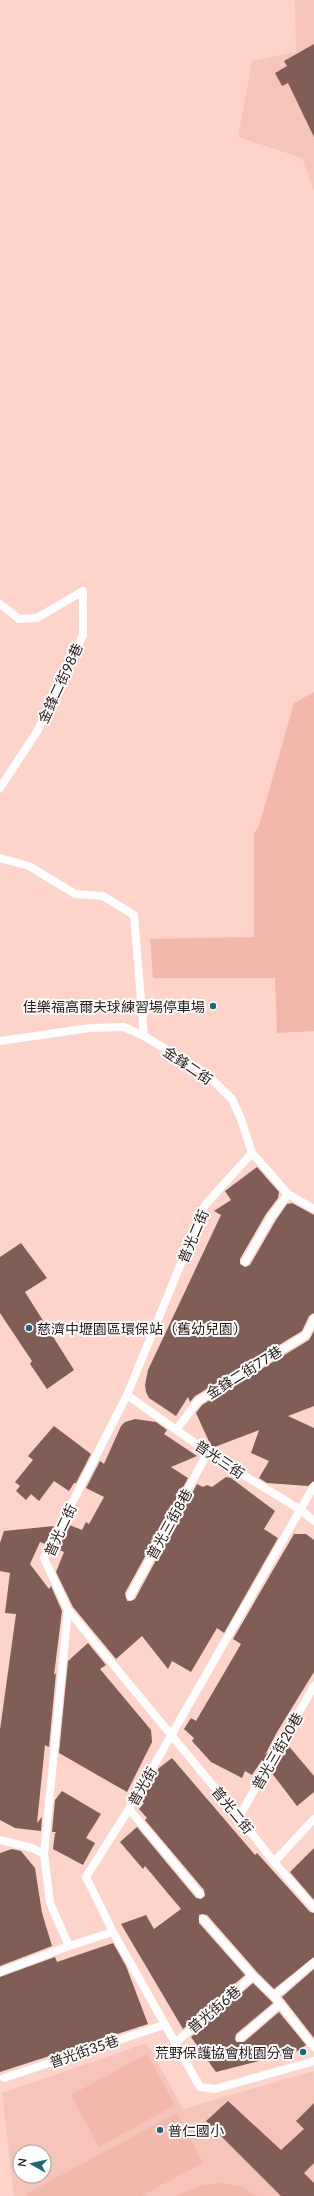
<svg xmlns="http://www.w3.org/2000/svg" width="314" height="2196" font-family="Lato,'Noto Sans TC',sans-serif">
	<style>
		.built { fill: #f6c5ba; fill-rule: evenodd }
		.green { fill: #f2b8ab }
		.building { fill: #805d55 }
		.lines { fill: none; stroke-linecap: round; stroke-linejoin: round }
		.service { stroke: #fff; stroke-width: 8 }
		.poi-dot { fill: #1e6774; stroke: #fff; stroke-width: 1.5 }
		.labels { text-anchor: middle; dominant-baseline: central; stroke-width: 4; stroke-linejoin: round; paint-order: stroke }
		.street-label { font-size: 14px; fill: #271916; stroke: #fff }
		.poi-label { font-size: 14px; fill: #271916; stroke: #fff; text-anchor: end }
	</style>
	<rect width="100%" height="100%" fill="#fdd3ca"/>
	<path class="built" d="M295,0H314V192L302,158L238,137L252,61L296,52Z
		M147,2043L183,2109L314,2071V2196H14L2,2093ZM20,2152H44V2176H20Z"/>
	<path class="green" d="M314,692V1031L277,1033L275,978H153L150,939L254,937V833L259,826L294,703Z
		M147,2054L175,2105L99,2147L71,2095Z
		M177,2113L203,2163L141,2196H27L26,2194Z
		M220,2183L240,2186L258,2196H176L202,2185Z"/>
	<path class="building" d="M314,44V137L288,83L282,86L275,73L287,66L284,61Z
		M257,1167L279,1192L278,1198L266,1214L240,1259V1264L245,1267L250,1265L276,1220L287,1204L292,1203L314,1215V1313L309,1316L302,1331L195,1396L190,1402L188,1397L176,1416L149,1398L146,1392L145,1385L148,1370L221,1215L214,1211L231,1200L225,1191Z
		M21,1243L47,1278L25,1292L74,1370L47,1389L30,1364L32,1361L0,1313V1257Z
		M314,1331V1406L288,1416L314,1428V1481L308,1486L267,1483L259,1478L269,1461L251,1453L259,1430L212,1448L196,1413L202,1405L309,1340Z
		M135,1419L156,1422L167,1430L164,1434L197,1456L171,1467L188,1478L125,1593L127,1601H131L135,1599L197,1484L203,1487L207,1485L212,1487L226,1477L231,1478L275,1511L264,1529L278,1538L224,1633L217,1628L191,1672L172,1661L168,1669L142,1636L116,1659L73,1607L56,1572L64,1552L55,1548L67,1524L82,1530L86,1522L89,1524L104,1497L86,1488L100,1461L104,1464L121,1426L125,1422Z
		M54,1426L91,1454L76,1483H74L69,1491L54,1481L39,1501L31,1494L26,1500L16,1491L20,1486L15,1482L33,1460L28,1456Z
		M54,1526L45,1544L40,1542L30,1564L49,1589L51,1586L62,1611L54,1675L56,1673L49,1747L45,1745L37,1823L42,1817L41,1831L15,1828L0,1820V1730L16,1614L5,1613L10,1573L0,1571V1543L4,1531Z
		M294,1534H306L314,1540V1672L277,1732L265,1755L271,1750L264,1762L262,1760L252,1775L245,1771L242,1778L211,1762L192,1741L194,1738L184,1729L191,1718L196,1721L241,1644L233,1639Z
		M88,1643L106,1665L100,1669L151,1730L152,1742L127,1792L59,1753L68,1661Z
		M287,1744L314,1776V1792L297,1806L271,1772Z
		M172,1758L255,1855L257,1853L310,1912L314,1913V1957L274,1989L257,1972L207,1915L202,1914L199,1915V1923L245,1975L183,2029L121,1924L146,1915L154,1929L181,1909L145,1866L143,1869L120,1842L137,1827L196,1898L201,1899L205,1896L204,1890L145,1820L147,1818L139,1809L144,1803L140,1800L159,1768Z
		M62,1791L101,1814L86,1838L95,1843L83,1865L53,1849L55,1833L57,1832H52L55,1800Z
		M314,1848V1900L290,1872Z
		M12,1849L21,1851L35,1868L42,1913L52,1946L0,1966V1853Z
		M113,1943L126,1966L148,2024L0,2072V1977L55,1957L57,1962Z
		M314,1969V2038L282,1997Z
		M253,1983L273,2003L236,2034L235,2039L236,2042H244L279,2012L306,2045L298,2051L216,2072L191,2037Z
		M228,2101L281,2150L304,2129L296,2121L314,2103V2163L304,2173L314,2183V2196H281L206,2121Z"/>
	<g class="lines">
		<path class="service" d="M0,604L19,619L37,618L83,591V635L38,730L0,788
			M0,858L29,866L75,894L103,896L134,915L144,1036
			M0,1041L90,1028L124,1027L144,1036L204,1072L232,1099L241,1119L252,1153L288,1194L314,1209
			M252,1153L205,1205L127,1395L44,1558L68,1610L239,1817L274,1862L314,1908
			M245,1262L271,1217L288,1194
			M127,1395L219,1460L301,1510L314,1521
			M176,1430L198,1401L306,1335L314,1318
			M314,1486L129,1809L86,1877L113,1932L200,2087L215,2089L314,2061
			M130,1596L208,1452
			M68,1610L44,1854L50,1903L69,1946L113,1932
			M129,1809L200,1894
			M239,1817L314,1686
			M0,1840L32,1848L44,1854
			M274,1862L314,1819
			M203,1919L253,1976L274,1996L314,2047
			M0,1972L69,1946
			M274,1996L314,1962
			M240,2038L280,2004
			M175,2043L253,1976
			M4,2078L164,2025"/>
	</g>
	<g class="poi-dot">
		<circle cx="213" cy="1006" r="4"/>
		<circle cx="29" cy="1328" r="4"/>
		<circle cx="303" cy="2052" r="4"/>
		<circle cx="160" cy="2130" r="4"/>
	</g>
	<g class="labels">
		<g class="street-label">
			<text transform="translate(60 683) rotate(-65)">金鋒二街98巷</text>
			<text transform="translate(188 1065) rotate(34)">金鋒二街</text>
			<text transform="translate(193 1236) rotate(-67)">普光二街</text>
			<text transform="translate(244 1372) rotate(-32)">金鋒二街77巷</text>
			<text transform="translate(220 1459) rotate(34)">普光三街</text>
			<text transform="translate(169 1524) rotate(-61)">普光三街8巷</text>
			<text transform="translate(60 1530) rotate(-65)">普光二街</text>
			<text transform="translate(277 1751) rotate(-60)">普光三街20巷</text>
			<text transform="translate(142 1786) rotate(-60)">普光街</text>
			<text transform="translate(233 1810) rotate(51)">普光二街</text>
			<text transform="translate(214 2009) rotate(-40)">普光街6巷</text>
			<text transform="translate(84 2051) rotate(-19)">普光街35巷</text>
		</g>
		<g class="poi-label">
			<text x="205" y="1006">佳樂福高爾夫球練習場停車場</text>
			<text x="37" y="1328" text-anchor="start">慈濟中壢園區環保站（舊幼兒園）</text>
			<text x="295" y="2052">荒野保護協會桃園分會</text>
			<text x="168" y="2130" text-anchor="start">普仁國小</text>
		</g>
	</g>
	<g transform="translate(32 2164) rotate(278)"><circle r="19" fill="#ffffff" stroke="#a9a3a2"/>
	<path d="M0-3L7 15L0 10L-7 15Z" fill="#1e6774"/>
	<text y="-6" font-size="11" font-weight="bold" text-anchor="middle" fill="#271916">N</text>
	</g>
</svg>
